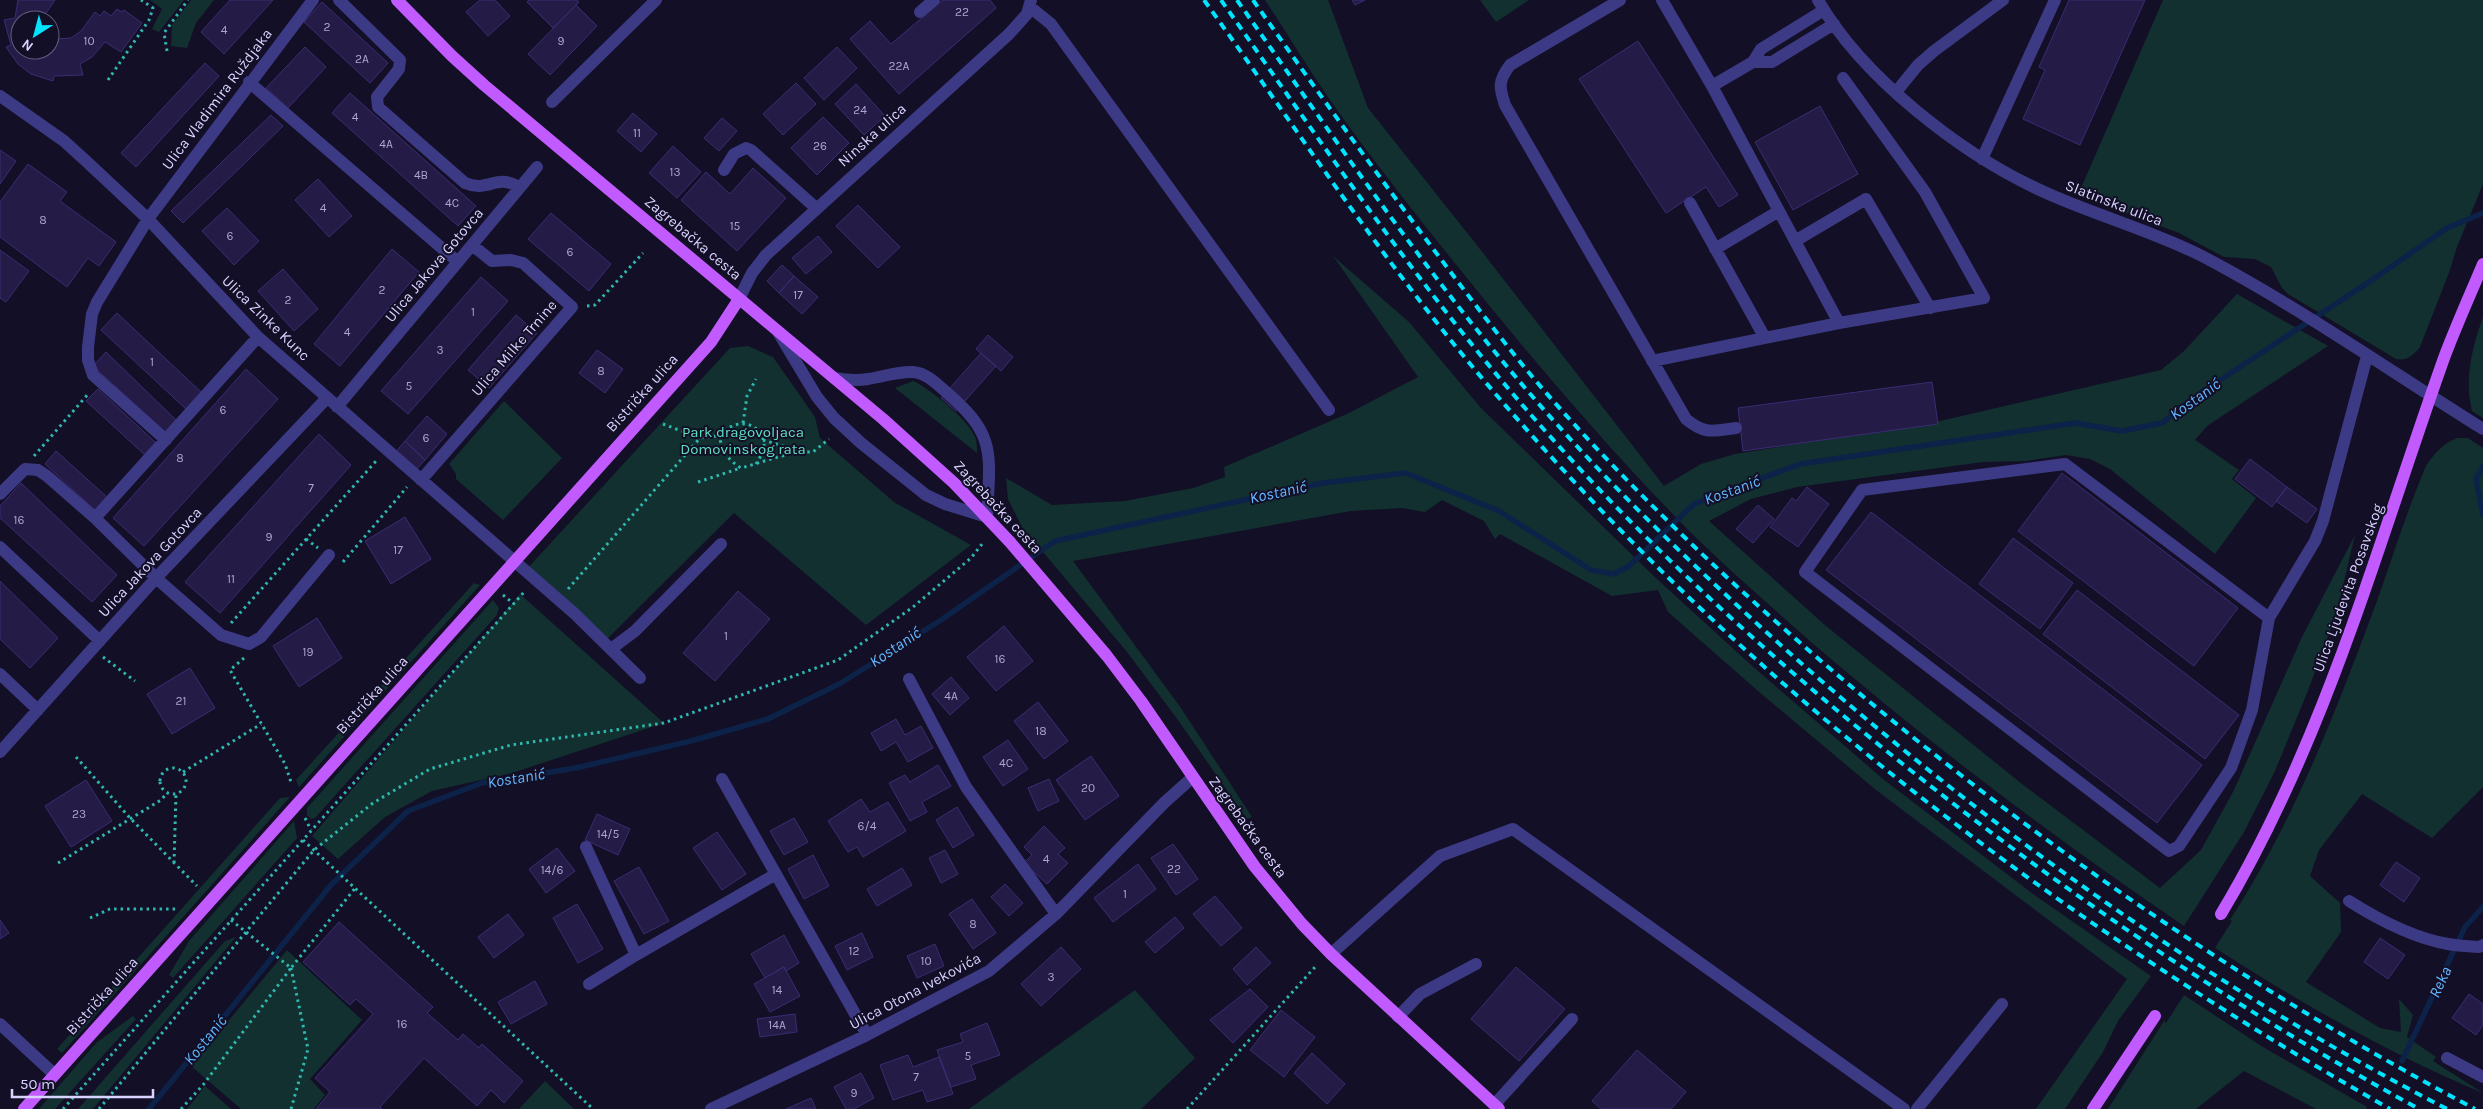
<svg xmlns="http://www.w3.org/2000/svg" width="2483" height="1109" font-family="Karla,sans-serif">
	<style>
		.green { fill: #12302f }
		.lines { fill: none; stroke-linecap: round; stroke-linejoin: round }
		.stream { stroke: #0c2248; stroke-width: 5.5 }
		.building { fill: #241b47; stroke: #3b2d73 }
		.path { stroke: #2fb8b0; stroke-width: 3; stroke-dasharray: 2.5 4; stroke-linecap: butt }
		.minor { stroke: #3d3a85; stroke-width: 12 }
		.major { stroke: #c25bff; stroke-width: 12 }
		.rail { stroke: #00e5ff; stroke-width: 4; stroke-dasharray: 8 6; stroke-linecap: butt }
		.labels { text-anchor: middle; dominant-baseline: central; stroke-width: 4; stroke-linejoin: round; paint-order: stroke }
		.number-label { font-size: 12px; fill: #aca6d1 }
		.street-label { font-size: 15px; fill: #d9d4ff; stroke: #130f26 }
		.park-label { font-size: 15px; fill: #5fe0c0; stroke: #130f26 }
		.water-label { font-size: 16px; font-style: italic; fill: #62b6ff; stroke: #130f26 }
	</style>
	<rect width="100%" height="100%" fill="#130f26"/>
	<path class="green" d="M150,0H184L159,32L152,29L162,9Z
		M191,0H214L196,23L187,48L171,46L172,25Z
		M1265,0H1328L1368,108L1476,244L1664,486L1701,464L1735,454L1940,421L2161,370L2184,351L2237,294L2328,346L2207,426L2195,440L2239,470L2232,479L2256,498L2215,554L2110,469L2090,459L2066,455L2026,461L1983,462L1797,487L1751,499L1709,521L1826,626L2022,784L2160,888L2201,850L2234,790L2302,637L2355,535L2336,615L2307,693L2275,771L2244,832L2184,926C2054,838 1930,744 1811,642C1762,598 1711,555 1666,507C1590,428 1519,343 1450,257C1409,206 1368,154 1330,100C1307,67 1287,33 1265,0Z
		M1480,0H1529L1496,22Z
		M2163,0H2483V184L2457,247L2450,270L2420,347C2414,355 2407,361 2396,359L2288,294L2282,288L2271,267L2255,259L2224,257L2179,233L2078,195Z
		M1333,256L1409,322L1481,408L1658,580L1750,664L1883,779L2033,894L2151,976L2118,1021L2103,1052L2065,1109H2036L2127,979L1876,790L1758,691L1668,612L1658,590L1612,596L1500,534L1495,539L1484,521L1442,500L1425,512L1402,508L1351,511L1073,561L1181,708L1252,817L1247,819L1178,720L1127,652L1022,527L1008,499L1006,478L1052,505L1125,501L1193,488L1225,477L1224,467L1349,413L1418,377Z
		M2483,317V418L2472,411C2464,379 2472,348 2483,317Z
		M748,346L773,357L815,417L820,438L894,502L971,545L866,625L734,513L603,643L525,571L730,348Z
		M913,381C929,388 969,420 975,437C977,441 977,448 977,453L895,388Z
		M504,401L562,458L503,520L456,479V474L449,464Z
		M2457,438H2468L2483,448V787L2432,838L2362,794L2319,850L2310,876L2340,903L2341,932L2306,982L2380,1028L2401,1032L2399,999L2413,1015L2407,1037L2436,1057L2433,1061L2483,1093C2389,1054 2301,1003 2215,948L2232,921L2230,920C2294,821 2336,711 2377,601C2393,556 2407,510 2426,466C2435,453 2442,444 2457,438Z
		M474,583L480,585L299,787L296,780Z
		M520,594L664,723L512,773L432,791L385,817L338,859L312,836Z
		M493,600L499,608L497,615L315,818L311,819L307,815V808Z
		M290,797L62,1053L57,1049L280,798Z
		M294,821L297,838L173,978L169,975L189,941Z
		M236,937L93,1109H78L225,941Z
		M287,950L362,1020L310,1079L325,1095L314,1109H241L191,1066Z
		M1135,990L1195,1058L1141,1109H969Z
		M2184,995L2263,1047L2367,1107L2366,1109H2316L2244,1071L2196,1109H2108L2164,1021L2166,1023Z
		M133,1016L136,1019L55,1109H39L96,1043Z
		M545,1081L574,1109H519Z
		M205,1086L231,1109H187Z"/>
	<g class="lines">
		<path class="stream" d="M2483,466L2476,479L2483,515
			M2402,1061L2465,927L2483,907
			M149,1109L331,885L408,811L482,783L576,768L691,741L768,719L841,683L941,620L1055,541L1323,483L1406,473L1499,511L1591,570L1614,574L1629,566L1694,504L1800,464L2075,423L2122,431L2162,423L2205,390L2375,278L2447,228L2483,213"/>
	</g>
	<path class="building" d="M18,0H55L46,13L44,20H20V50H50V29L59,35L57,39L71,38L81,31L95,12L100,16L104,11L111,16L117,9L122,12L124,10L142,23L121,52L105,42L92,57L80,64L83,75L54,76L53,81L31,74L18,64L6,47L11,45L4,20L15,18Z
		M230,0H273L224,54L201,32Z
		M480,0H495L510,16L488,36L466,12Z
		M529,0H576L579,2L553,28L527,2Z
		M943,0H990L996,8L899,94L850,39L870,21L891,44Z
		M1352,0H1365L1355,5Z
		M2069,0H2145L2080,145L2023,119L2045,70L2039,67Z
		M322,2L388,63L370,83L304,22Z
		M576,5L597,26L550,75L528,54Z
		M1638,41L1738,195L1719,207L1706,187L1666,213L1579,79Z
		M305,47L326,67L288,108L266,88Z
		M837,47L857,68L824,100L804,78Z
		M205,63L219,76L136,167L121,153Z
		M796,83L816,104L783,135L763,114Z
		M856,84L885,116L864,135L835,104Z
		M350,93L476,206L458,226L332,113Z
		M1820,106L1858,174L1793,210L1755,142Z
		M633,113L657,134L641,152L617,131Z
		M271,115L283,126L183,223L171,211Z
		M823,117L849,143L817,175L791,148Z
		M722,118L737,131L719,151L704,138Z
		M673,146L701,172L677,198L649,173Z
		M0,150L16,161L0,184Z
		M28,164L67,192L60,201L116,242L99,266L88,258L67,287L0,237V202Z
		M753,168L786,198L737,251L681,200L706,172L730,194Z
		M318,179L352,216L329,237L295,200Z
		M858,205L900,247L878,268L836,226Z
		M227,208L259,241L234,265L202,231Z
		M551,213L611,264L589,291L528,239Z
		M818,236L832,252L806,274L792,258Z
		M392,249L419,272L340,366L314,344Z
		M0,250L29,271L6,302L0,298Z
		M782,265L794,276L779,293L767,281Z
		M283,269L318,309L294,331L258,291Z
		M794,276L818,297L802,314L779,293Z
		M481,277L508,301L408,414L381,391Z
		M117,313L202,393L187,410L101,330Z
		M516,315L537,333L489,388L468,370Z
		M988,335L1013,357L1001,371L976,349Z
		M597,350L623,369L605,393L579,373Z
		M106,352L177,421L166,433L93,366Z
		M981,353L996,366L956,411L941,398Z
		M246,369L278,399L144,546L113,518Z
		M1932,382L1938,424L1743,451L1738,408Z
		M98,389L156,443L145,455L86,401Z
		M427,416L447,434L425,460L405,441Z
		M319,434L351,465L220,613L185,582Z
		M405,441L425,460L414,472L394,454Z
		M56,451L108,498L96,511L45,464Z
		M2250,459L2287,487L2272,507L2235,479Z
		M2062,473L2238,608L2194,666L2018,531Z
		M21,483L117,575L92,602L0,518V506Z
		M1807,487L1829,504L1798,547L1770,527L1792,498L1796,501Z
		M2287,487L2317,509L2307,523L2276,501Z
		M1758,505L1774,519L1753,543L1736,529Z
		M1871,512L2202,765L2157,823L1826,570Z
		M405,517L431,559L391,584L365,541Z
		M2013,538L2073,583L2040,629L1979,584Z
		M0,581L58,638L30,668L0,639Z
		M2077,590L2239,715L2205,759L2043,634Z
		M738,591L770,619L715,681L683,653Z
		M317,618L342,658L299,687L273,646Z
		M1004,626L1033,661L996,691L967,657Z
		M190,668L215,708L172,734L147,694Z
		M951,677L969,698L950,715L932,694Z
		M1038,702L1068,741L1044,759L1014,721Z
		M896,719L905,735L921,726L933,748L908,762L896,742L881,751L871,733Z
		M1008,740L1028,769L1003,786L983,757Z
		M1091,756L1119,796L1085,820L1056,780Z
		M938,765L951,786L922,802L927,812L910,821L889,783L905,775L910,782Z
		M1049,779L1059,801L1038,811L1028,788Z
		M86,780L112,821L71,847L45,806Z
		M861,799L870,812L888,802L906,831L863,857L857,847L848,852L828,821Z
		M957,807L974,835L953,848L936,820Z
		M597,814L630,829L618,855L585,840Z
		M794,818L808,842L784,855L770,831Z
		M1044,826L1065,848L1058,854L1068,863L1047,884L1024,863L1032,855L1024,847Z
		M717,832L746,874L722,890L693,848Z
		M1173,844L1198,879L1176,895L1151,858Z
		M557,848L575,871L546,893L529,869Z
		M945,850L958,874L941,883L929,858Z
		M813,855L829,886L804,899L788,869Z
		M2396,862L2420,878L2404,902L2380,885Z
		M1138,864L1156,889L1113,922L1094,898Z
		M639,867L669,921L644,934L614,881Z
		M902,868L912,885L877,906L867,889Z
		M1005,884L1023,903L1009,916L991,897Z
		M1215,896L1242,928L1221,946L1193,914Z
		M972,899L996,933L973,949L949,914Z
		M577,904L603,949L578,963L553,918Z
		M508,914L524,935L494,958L478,937Z
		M1175,917L1184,928L1155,953L1145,942Z
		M0,920L9,933L0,939Z
		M339,922L433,1007L427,1013L458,1040L463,1034L479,1048L482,1044L523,1081L504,1103L491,1090L477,1106L424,1058L380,1107L382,1109H316L330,1092L315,1078L373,1014L356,999L350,1005L303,962Z
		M862,933L873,957L847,970L835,946Z
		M784,935L799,963L786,971L784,967L765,978L751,954Z
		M2380,938L2405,955L2388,979L2364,962Z
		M935,944L944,966L917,978L907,956Z
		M1061,947L1081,969L1041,1006L1021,984Z
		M1256,947L1271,963L1247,985L1233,969Z
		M784,967L800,996L770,1012L754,984Z
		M1516,967L1565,1009L1519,1061L1471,1019Z
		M535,981L547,1004L511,1024L498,1002Z
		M1250,989L1268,1007L1233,1043L1210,1020Z
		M2469,994L2483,1004V1025L2476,1035L2452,1018Z
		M1281,1010L1315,1037L1284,1077L1250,1050Z
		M795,1014L797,1032L760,1037L757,1019Z
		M987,1023L1000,1055L971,1065L976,1079L951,1087L937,1050L963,1042L960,1034Z
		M1637,1050L1686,1092L1671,1109H1601L1592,1101Z
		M1312,1053L1345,1084L1327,1104L1294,1073Z
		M908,1055L913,1067L939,1057L953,1094L927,1102L923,1090L893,1100L880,1065Z
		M861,1073L874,1098L854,1109H846L834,1087Z
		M811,1098L816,1109H786Z"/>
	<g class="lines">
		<path class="path" d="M167,51L164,33L188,0
			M108,80L149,20L153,8L141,0
			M587,306L595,305L643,253
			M743,423L747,396L756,379
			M663,424L700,438
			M763,440L799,451
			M34,456L89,393
			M756,464C759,459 763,453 764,447C765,431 750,420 735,425C708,434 724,458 741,468C764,462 789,451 813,452L829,439
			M698,482L741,468
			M306,539L318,548
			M343,562L407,487
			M568,589L700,438L724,435
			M503,595L514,604
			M231,623L377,460
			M103,657L135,681
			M244,658L230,670L285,764L291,782
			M76,757L130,818L197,886
			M160 781a13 13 0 1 1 26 0a13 13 0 1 1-26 0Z
			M183,772L261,724
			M305,818L311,830
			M303,840L593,1109
			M58,863L161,800L167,793
			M174,863L176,794
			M90,918L110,909H177
			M231,920L291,968L356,887
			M63,1109L525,591
			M99,1109L314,850L373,803L430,769L511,745L664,723L838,660L913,607L971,558L982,544
			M181,1109L203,1085L291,968
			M291,1109L308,1049L291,968
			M1187,1109L1315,967"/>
		<path class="minor" d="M339,0L400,60L399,69L377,97L378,107L465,183C488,193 496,173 519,187
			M1620,0L1510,65C1498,81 1499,87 1505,105L1686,419C1705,435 1713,431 1736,428
			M1818,0C1862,77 1961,154 2042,191C2094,215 2151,230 2202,256C2299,307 2390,371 2483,429
			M1030,7L1051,24L1329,410
			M920,12L934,0
			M1753,62H1772L1834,24
			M249,82L458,262
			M1712,86L1753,62L1761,49L1824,10
			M1896,92L1918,65L1934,51L2003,0
			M0,96L64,141L86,161L148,219L258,337L575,614L640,678
			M552,102L656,0
			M1982,159L2055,0
			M724,170L734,154L746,148L751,150L816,208
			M1690,203L1765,338
			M1795,241L1866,199L1930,308
			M1715,249L1779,211
			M739,299L752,273L766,255L1009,34L1027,14L1031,0
			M1839,323L1984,298L1925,192L1843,78
			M778,332L817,397L834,418L861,443L926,495L945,504L987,517C990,453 997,435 945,391C936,383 926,373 913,372C898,371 883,377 868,379C857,381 846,380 834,378
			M1652,361L1839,323L1712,86L1662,0
			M337,407L537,167
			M166,440L93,375L88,360V347L92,314L97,302L148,219L313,0
			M421,480L572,307L523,263L511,260L492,261L472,245
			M0,494L25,469L38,470L47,476L95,518L156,578L221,635L249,644L261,637L329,555
			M95,518L258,337
			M0,547L100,641
			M2269,618L2065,464L1862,490L1805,572L2169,851L2179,846L2231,768L2252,710L2269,618L2315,541L2323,521L2367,356
			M611,649L635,631L721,544
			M0,674L38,710
			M909,679L966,787L1056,914
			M0,752L156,578L327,398
			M722,779L867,1035
			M586,847L636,955L776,874
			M2349,901C2379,920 2413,938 2448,944C2458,946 2469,946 2479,947L2483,945
			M1331,954L1440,856L1513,829L1904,1109
			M589,984L636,955
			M1398,1017L1420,994L1476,964
			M0,1024L54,1074
			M2447,1058L2483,1077
			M1494,1105L1572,1019
			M711,1109L867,1035L989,971L1056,914L1165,802L1193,777
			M1917,1109L2002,1004"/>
		<path class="major" d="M397,0L452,56L484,85L883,419L954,483L1010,542L1107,656L1141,701L1255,867L1302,924L1331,954L1499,1109
			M2221,914C2325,741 2377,546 2444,358C2456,326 2470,295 2483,264
			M24,1109L711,342L739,299
			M2093,1109L2155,1016"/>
		<path class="rail" d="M1204,0C1299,132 1387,268 1493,391C1743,684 2057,920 2390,1109
			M1221,0C1323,145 1422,292 1539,424C1664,565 1806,690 1955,805C2102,918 2256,1020 2419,1109
			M1237,0C1325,125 1411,252 1509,369C1584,459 1667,541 1753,620C1960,809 2197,980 2447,1109
			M1253,0C1314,87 1376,173 1440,258C1477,307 1514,357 1555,403C1653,513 1763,614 1877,708C2063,861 2262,996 2475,1109"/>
	</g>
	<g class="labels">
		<g class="number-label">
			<text x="962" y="12">22</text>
			<text x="327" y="27">2</text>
			<text x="224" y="30">4</text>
			<text x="89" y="41">10</text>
			<text x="561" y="41">9</text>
			<text x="362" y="59">2A</text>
			<text x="899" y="66">22A</text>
			<text x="860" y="110">24</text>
			<text x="355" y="117">4</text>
			<text x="637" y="133">11</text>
			<text x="386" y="144">4A</text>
			<text x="820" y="146">26</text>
			<text x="675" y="172">13</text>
			<text x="421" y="175">4B</text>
			<text x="452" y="203">4C</text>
			<text x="323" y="208">4</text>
			<text x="43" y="220">8</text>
			<text x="735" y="226">15</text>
			<text x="230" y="236">6</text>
			<text x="570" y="252">6</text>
			<text x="382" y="290">2</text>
			<text x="798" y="295">17</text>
			<text x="288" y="300">2</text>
			<text x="473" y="312">1</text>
			<text x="347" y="332">4</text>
			<text x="440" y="350">3</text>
			<text x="152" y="362">1</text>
			<text x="601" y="371">8</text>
			<text x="409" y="386">5</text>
			<text x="223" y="410">6</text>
			<text x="426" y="438">6</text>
			<text x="180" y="458">8</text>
			<text x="311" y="488">7</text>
			<text x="19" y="520">16</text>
			<text x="269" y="537">9</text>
			<text x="398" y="550">17</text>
			<text x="231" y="579">11</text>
			<text x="726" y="636">1</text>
			<text x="308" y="652">19</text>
			<text x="1000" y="659">16</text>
			<text x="951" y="696">4A</text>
			<text x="181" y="701">21</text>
			<text x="1041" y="731">18</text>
			<text x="1006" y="763">4C</text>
			<text x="1088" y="788">20</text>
			<text x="79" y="814">23</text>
			<text x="867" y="826">6/4</text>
			<text x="608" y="834">14/5</text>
			<text x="1046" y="859">4</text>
			<text x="1174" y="869">22</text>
			<text x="552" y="870">14/6</text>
			<text x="1125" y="894">1</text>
			<text x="973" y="924">8</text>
			<text x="854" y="951">12</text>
			<text x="926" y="961">10</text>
			<text x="1051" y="977">3</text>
			<text x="777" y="990">14</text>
			<text x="402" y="1024">16</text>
			<text x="777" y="1025">14A</text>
			<text x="968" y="1056">5</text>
			<text x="916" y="1077">7</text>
			<text x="854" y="1093">9</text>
		</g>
		<g class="street-label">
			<text transform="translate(217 99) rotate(-53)">Ulica Vladimira Ruždjaka</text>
			<text transform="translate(872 135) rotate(-42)">Ninska ulica</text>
			<text transform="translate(2114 203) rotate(21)">Slatinska ulica</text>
			<text transform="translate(693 238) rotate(40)">Zagrebačka cesta</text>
			<text transform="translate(434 265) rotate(-50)">Ulica Jakova Gotovca</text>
			<text transform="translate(266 318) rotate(44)">Ulica Zinke Kunc</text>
			<text transform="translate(514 348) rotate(-49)">Ulica Milke Trnine</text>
			<text transform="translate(642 393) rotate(-48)">Bistrička ulica</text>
			<text transform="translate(998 507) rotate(47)">Zagrebačka cesta</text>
			<text transform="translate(150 562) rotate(-47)">Ulica Jakova Gotovca</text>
			<text transform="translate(2348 588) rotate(-70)">Ulica Ljudevita Posavskog</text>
			<text transform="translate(372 695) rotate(-48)">Bistrička ulica</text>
			<text transform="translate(1248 827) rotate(54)">Zagrebačka cesta</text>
			<text transform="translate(915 991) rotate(-28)">Ulica Otona Ivekovića</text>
			<text transform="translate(102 996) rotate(-48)">Bistrička ulica</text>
		</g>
		<g class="park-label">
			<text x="743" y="432">Park dragovoljaca<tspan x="743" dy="17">Domovinskog rata</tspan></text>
		</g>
		<g class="water-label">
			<text transform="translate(2195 399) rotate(-36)">Kostanić</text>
			<text transform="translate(1732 490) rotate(-20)">Kostanić</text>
			<text transform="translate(1278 492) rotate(-12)">Kostanić</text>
			<text transform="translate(895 647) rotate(-34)">Kostanić</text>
			<text transform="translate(516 778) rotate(-9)">Kostanić</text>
			<text transform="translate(2440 982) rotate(-65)">Reka</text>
			<text transform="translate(205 1040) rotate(-51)">Kostanić</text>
		</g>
	</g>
	<g transform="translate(35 35) rotate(216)"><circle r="24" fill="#130f26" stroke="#625e7d"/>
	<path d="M0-4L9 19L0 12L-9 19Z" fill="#00e5ff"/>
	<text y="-8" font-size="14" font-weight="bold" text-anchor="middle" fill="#d9d4ff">N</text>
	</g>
	<path d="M12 1089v8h141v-8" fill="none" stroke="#d9d4ff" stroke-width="2.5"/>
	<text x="20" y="1089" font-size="15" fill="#d9d4ff" stroke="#130f26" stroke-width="4" paint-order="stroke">50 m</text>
</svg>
